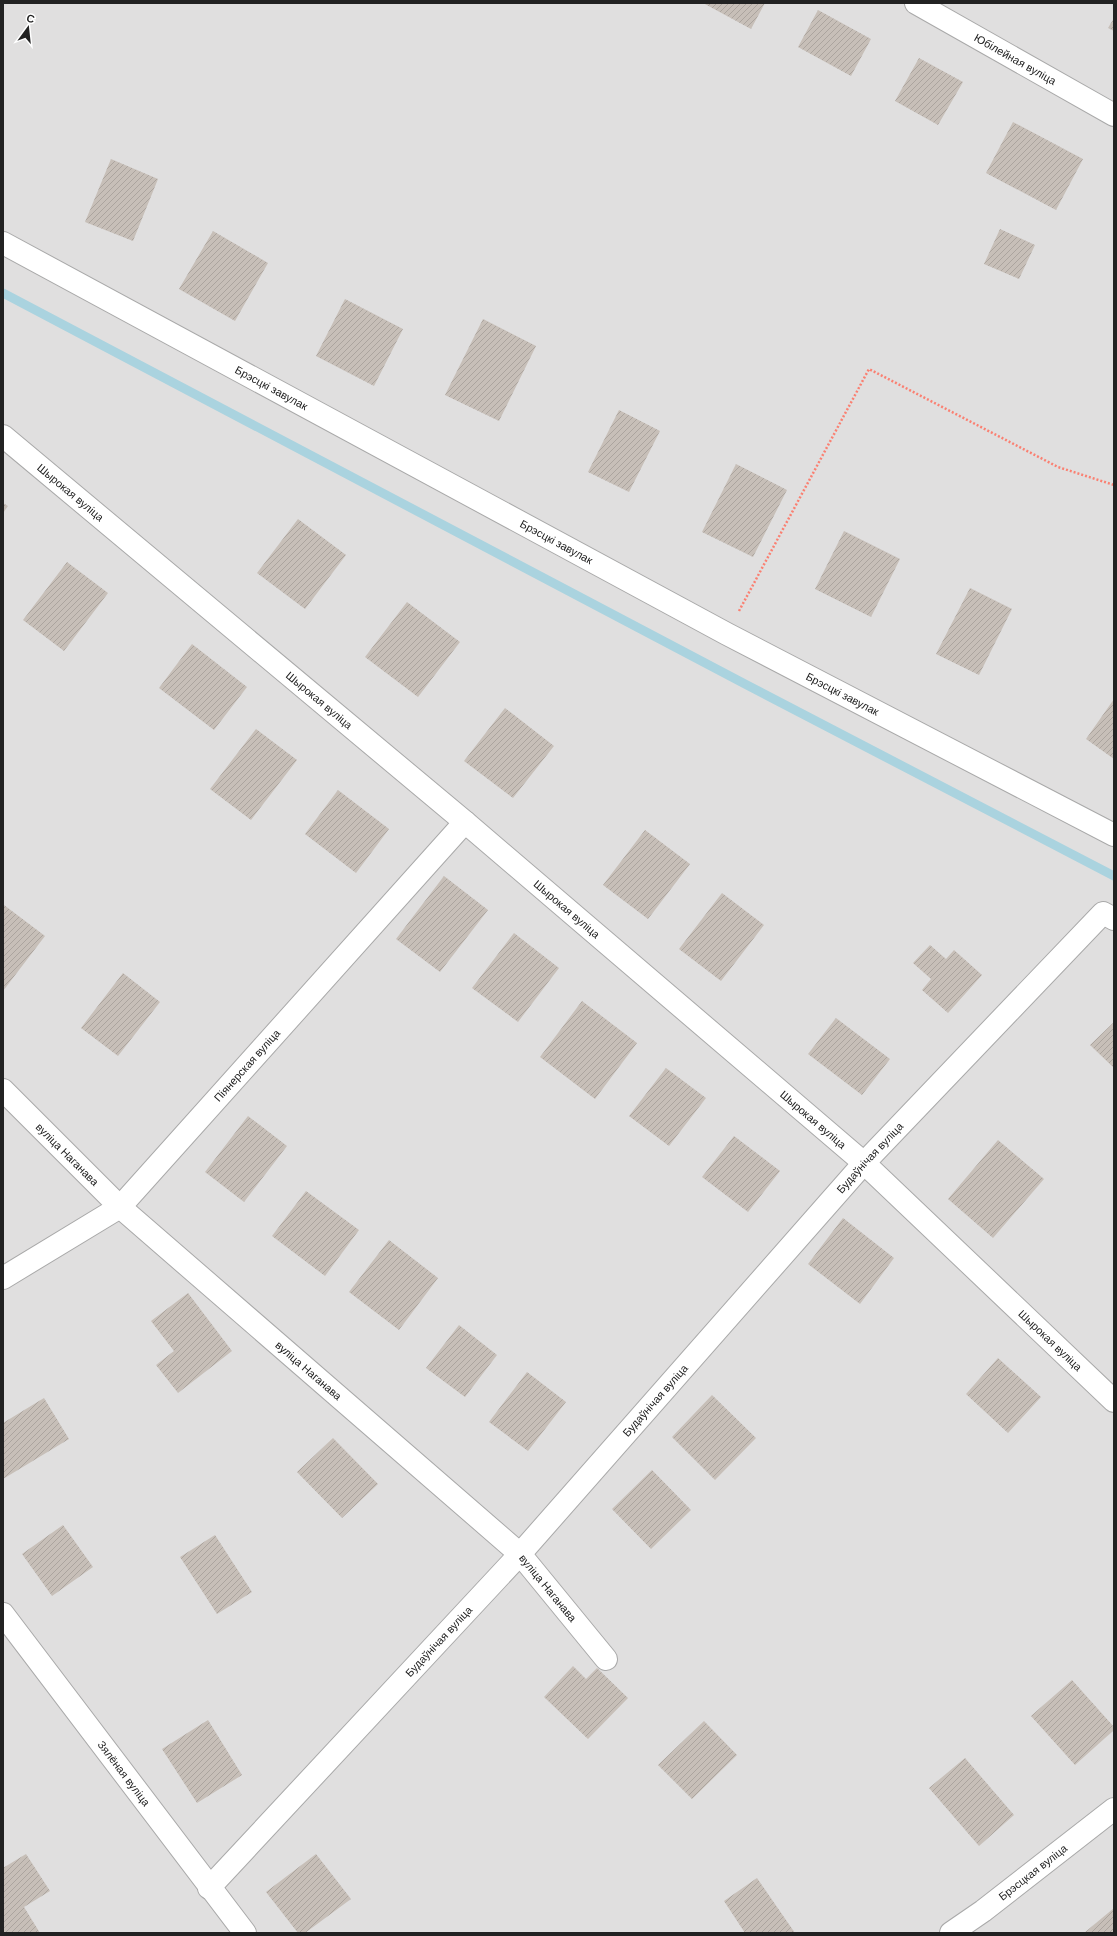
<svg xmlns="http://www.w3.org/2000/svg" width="1117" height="1936" font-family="Helvetica,sans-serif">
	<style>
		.residential { fill: #e0dfdf }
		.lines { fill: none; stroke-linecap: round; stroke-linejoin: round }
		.stream { stroke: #aad3df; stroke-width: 9 }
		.building { fill: url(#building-hatch) }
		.minor-casing { stroke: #a9a9a9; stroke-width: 24 }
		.tertiary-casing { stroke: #a9a9a9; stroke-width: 24 }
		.path { stroke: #fa8072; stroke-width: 2.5; stroke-dasharray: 2 2; stroke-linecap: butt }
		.minor { stroke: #fff; stroke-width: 22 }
		.tertiary { stroke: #fff; stroke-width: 22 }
		.labels { text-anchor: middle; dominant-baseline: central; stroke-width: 3.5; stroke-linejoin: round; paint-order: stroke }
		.street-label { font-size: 11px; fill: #222; stroke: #fff }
	</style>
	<defs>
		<pattern id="building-hatch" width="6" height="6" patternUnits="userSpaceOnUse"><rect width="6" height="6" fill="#c7bfb8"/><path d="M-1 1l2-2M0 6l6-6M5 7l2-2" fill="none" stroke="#aba49e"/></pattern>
	</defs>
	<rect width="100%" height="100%" fill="#f2efe9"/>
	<path class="residential" d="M3,3H1114V1933H3Z"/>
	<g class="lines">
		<path class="stream" d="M3,293L745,684L1114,876"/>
	</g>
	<path class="building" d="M703,3H765L751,29Z
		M818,10L871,39L851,76L798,47Z
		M1114,18V31L1108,28Z
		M919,58L963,82L938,125L895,101Z
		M1013,122L1083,159L1056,210L986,173Z
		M111,159L158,179L133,241L85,222Z
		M1000,229L1035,245L1019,279L984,264Z
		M213,231L268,263L235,321L179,289Z
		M345,299L403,329L374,386L316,356Z
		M483,319L536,346L499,421L445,395Z
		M619,410L660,431L629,492L588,472Z
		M736,464L787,490L753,557L702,532Z
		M3,503L8,506L3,513Z
		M298,519L346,555L305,609L257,573Z
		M844,531L900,559L871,617L815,589Z
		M67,562L108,593L64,651L23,620Z
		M970,588L1012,609L979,675L936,654Z
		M407,602L460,642L418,697L365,657Z
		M192,644L247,687L214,730L159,688Z
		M1114,699V759L1086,739Z
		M505,708L554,746L513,798L464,761Z
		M256,729L297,760L251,820L210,789Z
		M338,790L389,829L356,873L305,834Z
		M645,830L690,864L648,919L603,885Z
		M444,876L488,910L440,972L396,939Z
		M722,893L764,925L721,981L679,949Z
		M4,905L45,936L3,991V907Z
		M514,933L559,968L518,1022L472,988Z
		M930,945L946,959L954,950L982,975L948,1013L922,990L931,979L913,963Z
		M123,973L160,1002L118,1056L81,1028Z
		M582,1001L637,1043L595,1099L540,1057Z
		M836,1018L890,1059L862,1095L808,1054Z
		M1114,1022V1068L1090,1045Z
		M666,1068L706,1098L669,1146L629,1116Z
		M248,1116L287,1146L244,1202L205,1172Z
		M734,1136L780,1171L748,1212L702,1177Z
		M998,1140L1044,1179L993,1238L948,1199Z
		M306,1191L359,1230L325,1276L272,1236Z
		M843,1218L894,1258L860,1304L808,1264Z
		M389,1240L438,1278L399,1330L349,1292Z
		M188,1293L232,1351L178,1393L156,1365L174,1351L151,1321Z
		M459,1325L497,1355L465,1397L426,1368Z
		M998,1358L1041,1397L1008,1433L966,1394Z
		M527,1372L566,1402L528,1451L489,1422Z
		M712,1395L756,1438L715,1480L672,1437Z
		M44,1398L69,1439L3,1479V1423Z
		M333,1438L378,1484L342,1518L297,1472Z
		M652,1470L691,1510L651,1549L612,1509Z
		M63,1525L93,1567L52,1596L22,1554Z
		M215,1535L252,1592L217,1614L180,1557Z
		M573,1666L586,1679L597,1668L628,1698L588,1739L544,1697Z
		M1072,1680L1114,1727V1730L1075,1765L1031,1716Z
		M208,1720L242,1775L197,1803L162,1749Z
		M704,1721L737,1755L692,1799L658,1765Z
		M965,1758L1014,1815L979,1846L929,1788Z
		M26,1854L50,1891L24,1907L40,1933H3V1868Z
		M316,1854L351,1899L305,1933H298L266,1892Z
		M757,1878L795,1933H745L724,1901Z
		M1114,1908V1933H1084Z"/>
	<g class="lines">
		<defs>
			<g id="minor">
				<path id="s1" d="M916,3L1114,115"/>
				<path id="s2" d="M3,243L727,634L1114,835"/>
				<path id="s3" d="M3,436L465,822L864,1163L1114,1401"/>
				<path id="s4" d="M3,1090L120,1207L520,1554L606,1659"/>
				<path id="s5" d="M3,1278L120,1207L465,822"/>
				<path id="s6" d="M3,1614L245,1933"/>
				<path id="s7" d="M209,1888L520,1554L864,1163L1103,913L1114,919"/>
			</g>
			<g id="tertiary">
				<path id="s8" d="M951,1933L983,1911L1114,1809"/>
			</g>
		</defs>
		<use href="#minor" class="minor-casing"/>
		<use href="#tertiary" class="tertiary-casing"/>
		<path class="path" d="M739,611L869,369L1058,467L1114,485"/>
		<use href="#minor" class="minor"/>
		<use href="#tertiary" class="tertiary"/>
	</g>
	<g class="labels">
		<g class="street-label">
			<text stroke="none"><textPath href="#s1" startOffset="114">Юбілейная вуліца</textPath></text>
			<text stroke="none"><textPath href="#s2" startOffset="305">Брэсцкі завулак</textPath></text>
			<text stroke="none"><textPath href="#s3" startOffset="88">Шырокая вуліца</textPath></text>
			<text stroke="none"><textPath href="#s2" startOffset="629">Брэсцкі завулак</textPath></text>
			<text stroke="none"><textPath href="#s2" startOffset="953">Брэсцкі завулак</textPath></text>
			<text stroke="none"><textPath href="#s3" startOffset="412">Шырокая вуліца</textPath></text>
			<text stroke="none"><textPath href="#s3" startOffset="736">Шырокая вуліца</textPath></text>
			<text stroke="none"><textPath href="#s5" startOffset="327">Піянерская вуліца</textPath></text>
			<text stroke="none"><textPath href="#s3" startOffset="1060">Шырокая вуліца</textPath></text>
			<text stroke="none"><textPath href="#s4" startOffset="91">вуліца Наганава</textPath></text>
			<text stroke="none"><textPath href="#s7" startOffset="985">Будаўнічая вуліца</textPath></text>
			<text stroke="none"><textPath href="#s3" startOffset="1384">Шырокая вуліца</textPath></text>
			<text stroke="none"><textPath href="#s4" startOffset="415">вуліца Наганава</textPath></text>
			<text stroke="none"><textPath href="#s7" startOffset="661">Будаўнічая вуліца</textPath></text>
			<text stroke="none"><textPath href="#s4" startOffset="739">вуліца Наганава</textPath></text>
			<text stroke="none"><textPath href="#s7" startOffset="337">Будаўнічая вуліца</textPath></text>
			<text stroke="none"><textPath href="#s6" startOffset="200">Зялёная вуліца</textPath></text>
			<text stroke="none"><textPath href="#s8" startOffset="102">Брэсцкая вуліца</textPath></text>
		</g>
	</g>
	<rect width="1117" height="1936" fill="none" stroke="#222222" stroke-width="8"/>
	<g transform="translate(28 28) rotate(15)" stroke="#ffffff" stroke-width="3" paint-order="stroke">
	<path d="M0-3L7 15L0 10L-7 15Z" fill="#222222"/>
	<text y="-6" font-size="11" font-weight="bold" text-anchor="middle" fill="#222222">С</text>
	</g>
</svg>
